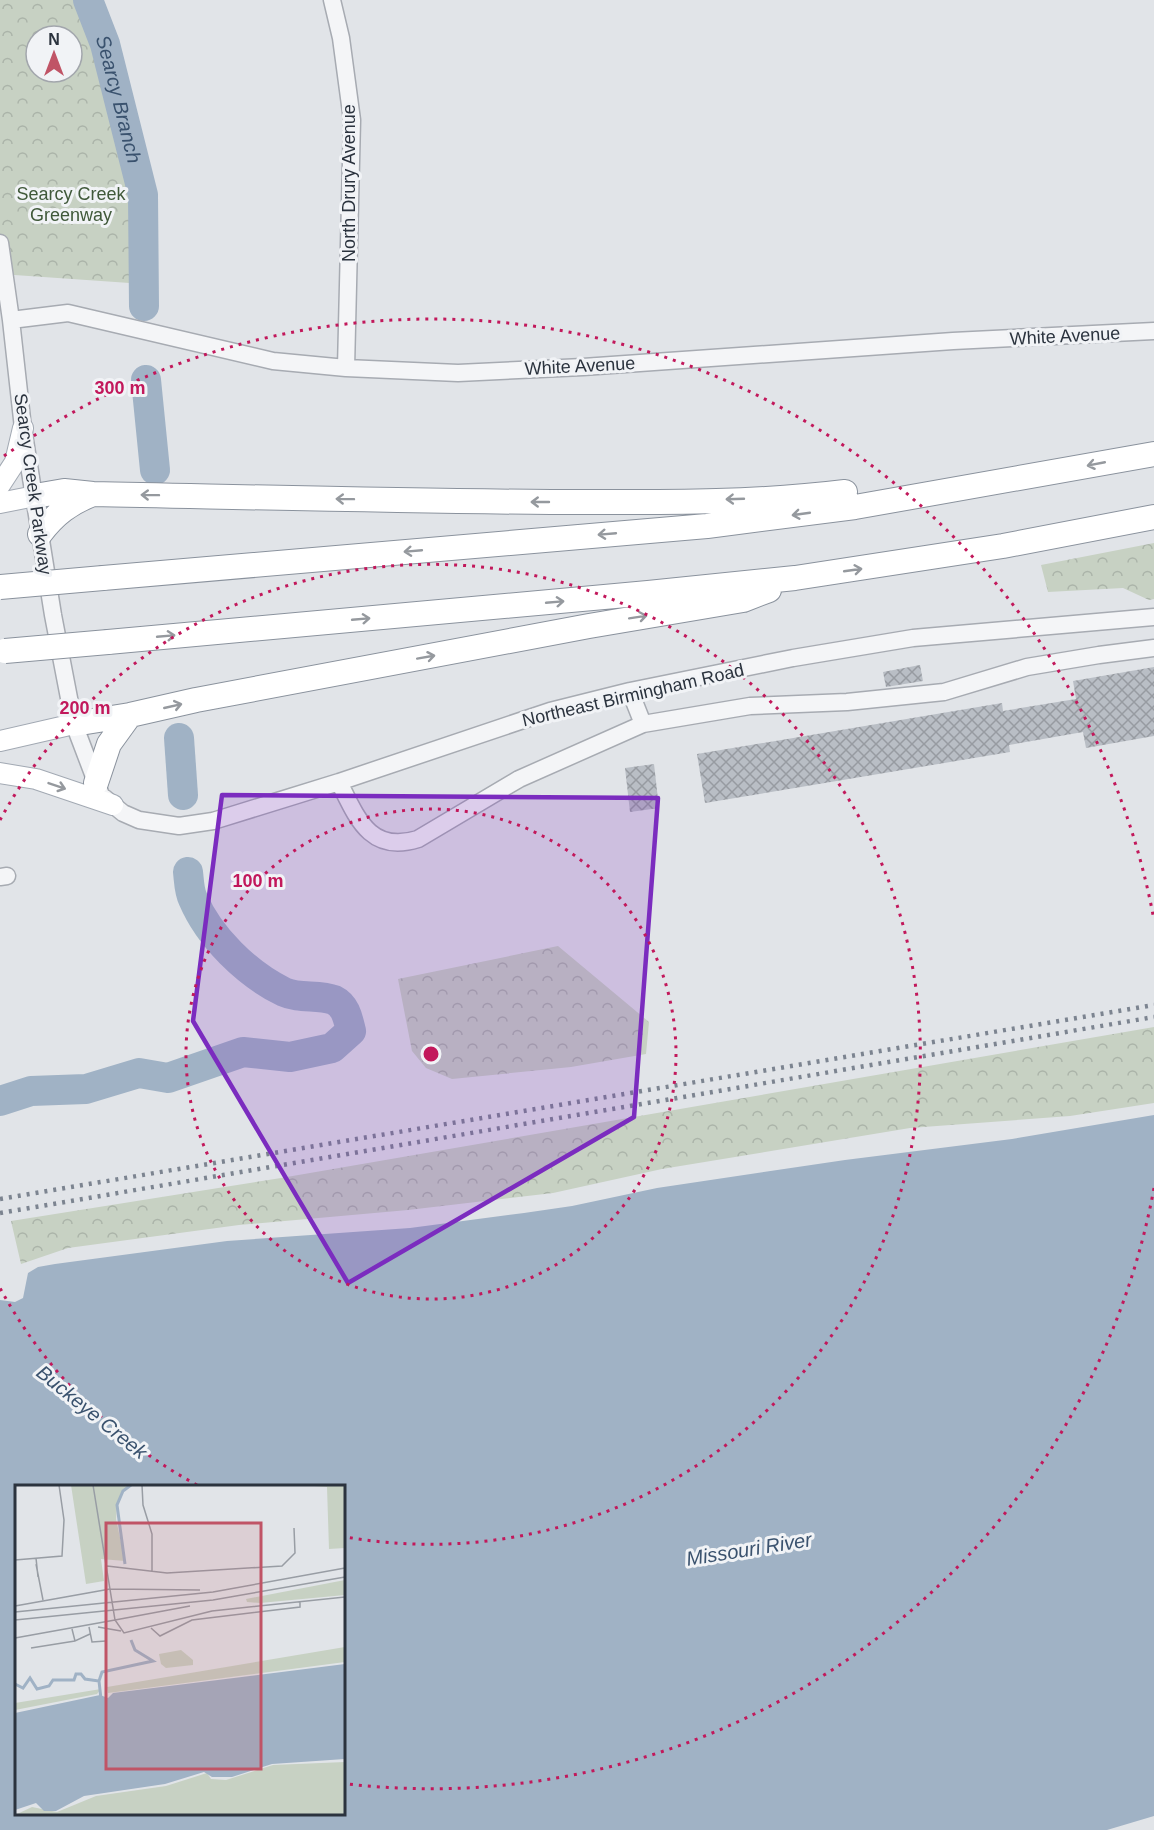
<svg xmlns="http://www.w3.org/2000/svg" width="1154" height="1830" font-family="Helvetica,sans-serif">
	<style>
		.forest { fill: url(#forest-crowns); fill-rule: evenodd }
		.water { fill: #a0b2c5; fill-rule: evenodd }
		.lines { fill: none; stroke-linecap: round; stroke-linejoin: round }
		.river { stroke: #a0b2c5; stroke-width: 30 }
		.building { fill: url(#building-cross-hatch) }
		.minor-casing { stroke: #a7abb2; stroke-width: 19 }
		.major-casing { stroke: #a2a9b3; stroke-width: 22 }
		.highway-casing { stroke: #8a929d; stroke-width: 26 }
		.minor { stroke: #f4f5f7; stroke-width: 16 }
		.major { stroke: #fff; stroke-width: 20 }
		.highway { stroke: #fff; stroke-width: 24 }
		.rail { stroke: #7c8490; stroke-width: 4.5; stroke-dasharray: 3 6; stroke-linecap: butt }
		.highway-bridge-casing { stroke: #8a929d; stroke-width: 26; stroke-linecap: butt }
		.highway-bridge { stroke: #fff; stroke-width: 24 }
		.oneway { stroke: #95999e }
		.marked { fill: #7b2cbf; fill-opacity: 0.2; stroke: #7b2cbf; stroke-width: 4.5; stroke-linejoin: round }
		.ring { fill: none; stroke: #c2185b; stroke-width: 3; stroke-dasharray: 3 6 }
		.labels { text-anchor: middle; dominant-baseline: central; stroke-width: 6; stroke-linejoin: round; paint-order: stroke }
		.street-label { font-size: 18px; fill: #2b333e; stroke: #f1f3f6 }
		.park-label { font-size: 18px; fill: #40593a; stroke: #f1f3f6 }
		.water-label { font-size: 20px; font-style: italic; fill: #3a526e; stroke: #f1f3f6 }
		.inset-river { fill: none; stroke: #a0b2c5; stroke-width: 3 }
		.inset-road { fill: none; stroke: #989da4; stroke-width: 1.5 }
		.view { fill: #c05466; fill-opacity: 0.15; stroke: #c05466; stroke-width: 3 }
		.inset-edge { fill: none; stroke: #2b333e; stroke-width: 3 }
		.centre { fill: #c2185b; stroke: #f1f3f6; stroke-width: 3 }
		.ring-label { font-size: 18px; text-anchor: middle; font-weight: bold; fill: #c2185b; stroke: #f1f3f6; stroke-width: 6; stroke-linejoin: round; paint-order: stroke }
	</style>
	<defs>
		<pattern id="forest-crowns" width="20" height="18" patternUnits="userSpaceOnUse" patternTransform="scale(1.5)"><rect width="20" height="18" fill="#c7d1c3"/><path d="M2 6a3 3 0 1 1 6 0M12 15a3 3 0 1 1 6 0" fill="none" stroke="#abb4a9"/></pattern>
		<pattern id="building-cross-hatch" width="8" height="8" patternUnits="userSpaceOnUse" patternTransform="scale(1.5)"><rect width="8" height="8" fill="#b9bec5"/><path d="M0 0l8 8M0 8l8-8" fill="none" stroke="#979ba1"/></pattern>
	</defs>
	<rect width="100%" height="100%" fill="#e1e4e8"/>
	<path class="forest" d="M0,0H88L105,44L143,195L144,284L0,274ZM36,36H72V72H36Z
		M1154,543V599L1149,600L1123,588L1048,592L1041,565Z
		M558,946L649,1022L646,1054L571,1067L452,1079L426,1068L412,1051L398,979Z
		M1154,1027V1103L1070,1116L910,1128L662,1169L553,1193L408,1210L239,1225L68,1248L21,1264L11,1221L281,1178Z"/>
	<path class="water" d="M1154,1115V1816L1107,1830H0V1300L15,1302L23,1298L28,1273L38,1267L55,1264L227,1241L410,1228L524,1213L572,1206L657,1188L845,1160L1012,1139ZM16,1486H344V1814H16Z"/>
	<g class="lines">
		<g class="river">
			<path id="s1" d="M88,0L105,44L143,195L144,306"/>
			<path d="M146,380L155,470"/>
			<path d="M179,738L183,795"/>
			<path d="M0,1101L31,1091L86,1089L139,1073L168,1078L243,1052L290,1057L332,1048L351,1031C348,1019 346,1006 334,1000C319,994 299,999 284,992C247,974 209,937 193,899C189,891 189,880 188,872"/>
		</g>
	</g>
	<path class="building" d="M920,665L923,681L886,687L883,672Z
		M1154,667V736L1086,748L1083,732L1009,745L1010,752L705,803L697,754L1002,703L1003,711L1076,699L1073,681Z
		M654,764L659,808L630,812L625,768Z"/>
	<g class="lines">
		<defs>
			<path id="minor" d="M332,0L341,38L352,120L346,368
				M0,243L11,320L23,428L53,615L74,724L101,795L123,813L139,820L179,826L213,821L339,782L550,711L630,691L793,658L913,638L1154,617
				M11,320L68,313L273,361L346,368L458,373L583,367L953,341L1154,331
				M630,691L643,724
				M339,782C357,818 370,854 418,839L519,779L643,724L750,706L847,702L944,692L1027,667L1099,655L1154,648
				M0,877L7,876"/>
			<path id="major" d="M0,485L15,462L23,428
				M0,503L35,496
				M0,741L74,724
				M0,773L36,779L113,805"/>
			<path id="highway" d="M35,496L64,491L93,494C246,497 398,501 551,502C648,502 748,504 845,492
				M40,534C55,514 70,503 93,494
				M103,578L707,526L855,507L1154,454
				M108,642L648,593L795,578L1003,546L1154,517
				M74,724L130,715L196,700L589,626L743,600L769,590
				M96,783L109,744L130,715"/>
		</defs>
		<use href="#minor" class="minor-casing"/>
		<use href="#major" class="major-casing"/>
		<use href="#highway" class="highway-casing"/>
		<use href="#minor" class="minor"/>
		<use href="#major" class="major"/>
		<use href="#highway" class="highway"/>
		<path class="rail" d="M0,1199L1154,1005
			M0,1213L1154,1017"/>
		<defs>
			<path id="highway-bridge" d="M0,587L103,578
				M5,651L108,642"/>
		</defs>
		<use href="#highway-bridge" class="highway-bridge-casing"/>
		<use href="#highway-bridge" class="highway-bridge"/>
	</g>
	<defs><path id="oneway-shaft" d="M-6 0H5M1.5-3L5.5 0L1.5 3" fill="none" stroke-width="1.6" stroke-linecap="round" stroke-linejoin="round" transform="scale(1.5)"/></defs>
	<g class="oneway">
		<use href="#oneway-shaft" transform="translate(1096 464) rotate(169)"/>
		<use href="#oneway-shaft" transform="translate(150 495) rotate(-179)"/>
		<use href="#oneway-shaft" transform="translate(345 499) rotate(-179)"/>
		<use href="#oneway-shaft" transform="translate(735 499) rotate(178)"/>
		<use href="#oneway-shaft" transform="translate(540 502) rotate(-180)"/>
		<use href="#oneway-shaft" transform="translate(801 514) rotate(172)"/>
		<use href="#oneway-shaft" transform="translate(607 534) rotate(175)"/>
		<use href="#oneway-shaft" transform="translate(413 551) rotate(175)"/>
		<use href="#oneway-shaft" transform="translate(853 570) rotate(-8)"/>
		<use href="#oneway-shaft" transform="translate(555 602) rotate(-5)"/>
		<use href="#oneway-shaft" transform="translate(638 617) rotate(-9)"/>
		<use href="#oneway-shaft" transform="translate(361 619) rotate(-5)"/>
		<use href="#oneway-shaft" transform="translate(166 636) rotate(-5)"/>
		<use href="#oneway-shaft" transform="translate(426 657) rotate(-10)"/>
		<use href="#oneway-shaft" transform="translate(173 706) rotate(-13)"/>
		<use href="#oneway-shaft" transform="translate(57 786) rotate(19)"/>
	</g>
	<path class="marked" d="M222,795L658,798L634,1117L348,1283L193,1021Z"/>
	<g class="ring">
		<circle cx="431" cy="1054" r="245"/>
		<path d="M197 1485A490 490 0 0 1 0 1288M0 820A490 490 0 1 1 346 1537"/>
		<path d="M1154 1188A735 735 0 0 1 348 1784M4 456A735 735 0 0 1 1154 920"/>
	</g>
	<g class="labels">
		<g class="street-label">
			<text transform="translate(349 183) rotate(-90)">North Drury Avenue</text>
			<text transform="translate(1065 336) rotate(-3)">White Avenue</text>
			<text transform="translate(580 366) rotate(-3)">White Avenue</text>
			<text transform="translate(33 484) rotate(82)">Searcy Creek Parkway</text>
			<text transform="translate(633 695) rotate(-13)">Northeast Birmingham Road</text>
		</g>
		<g class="park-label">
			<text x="71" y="194">Searcy Creek<tspan x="71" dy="21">Greenway</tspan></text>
		</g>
		<g class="water-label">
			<text stroke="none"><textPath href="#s1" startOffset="104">Searcy Branch</textPath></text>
			<text transform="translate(92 1412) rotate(39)">Buckeye Creek</text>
			<text transform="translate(749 1549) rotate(-9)">Missouri River</text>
		</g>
	</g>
	<g transform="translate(15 1485)">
		<rect width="330" height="330" fill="#e1e4e8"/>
		<path d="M56,0H116L108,6L102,20L101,34L110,76L86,74L89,96L71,99ZM287,0H330V63L314,64L312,2ZM330,95V110L245,118L232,117L231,114ZM330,162V177L93,208L92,202ZM166,165L178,175V180L151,183L146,179L144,169ZM86,204L82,209L0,225V218ZM330,277V330H0L17,322L42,327L81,311L151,301L192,288L196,294L211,295L258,280Z" fill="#c7d1c3"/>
		<path d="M330,179V274L257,279L217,292H197L189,287L150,299L69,311L41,326H29L21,318L0,325V228L85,210L93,213L98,208Z" fill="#a0b2c5"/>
		<path class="inset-river" d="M110,79L102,20L108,6L116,0M84,196L87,187L138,176L120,165L116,155M0,199L8,203L15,193L22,204L34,201L38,195H59L61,189H66L70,194L84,196L86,214"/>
		<path class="inset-road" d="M78,0L100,135L109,148L197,126L330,112M127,0L128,20L137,49V87M21,73L23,92M0,75L47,71L49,35L44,0M21,79L28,115M92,81L152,88L267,81L280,68L279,43M95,104L185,105M0,121L95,104M0,127L198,107L330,83M0,135L198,115L330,92M100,135L175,121M74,142L77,157L91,156M83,142L106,146M136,143L145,151L177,135L285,122V117M57,144L60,156L75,149M0,153L100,135M16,163L60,156"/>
		<path class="view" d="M91,38H246V284H91Z"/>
		<rect width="330" height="330" class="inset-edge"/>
	</g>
	<circle cx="431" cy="1054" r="9" class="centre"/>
	<g class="ring-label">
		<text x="120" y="394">300 m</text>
		<text x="85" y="714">200 m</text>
		<text x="258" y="887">100 m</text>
	</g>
	<g transform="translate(54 54)"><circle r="28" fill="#f1f3f6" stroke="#a2a6ac" stroke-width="1.5"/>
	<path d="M0-4.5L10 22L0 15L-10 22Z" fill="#c05466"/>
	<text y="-9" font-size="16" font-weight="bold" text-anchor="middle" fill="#2b333e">N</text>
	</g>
</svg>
